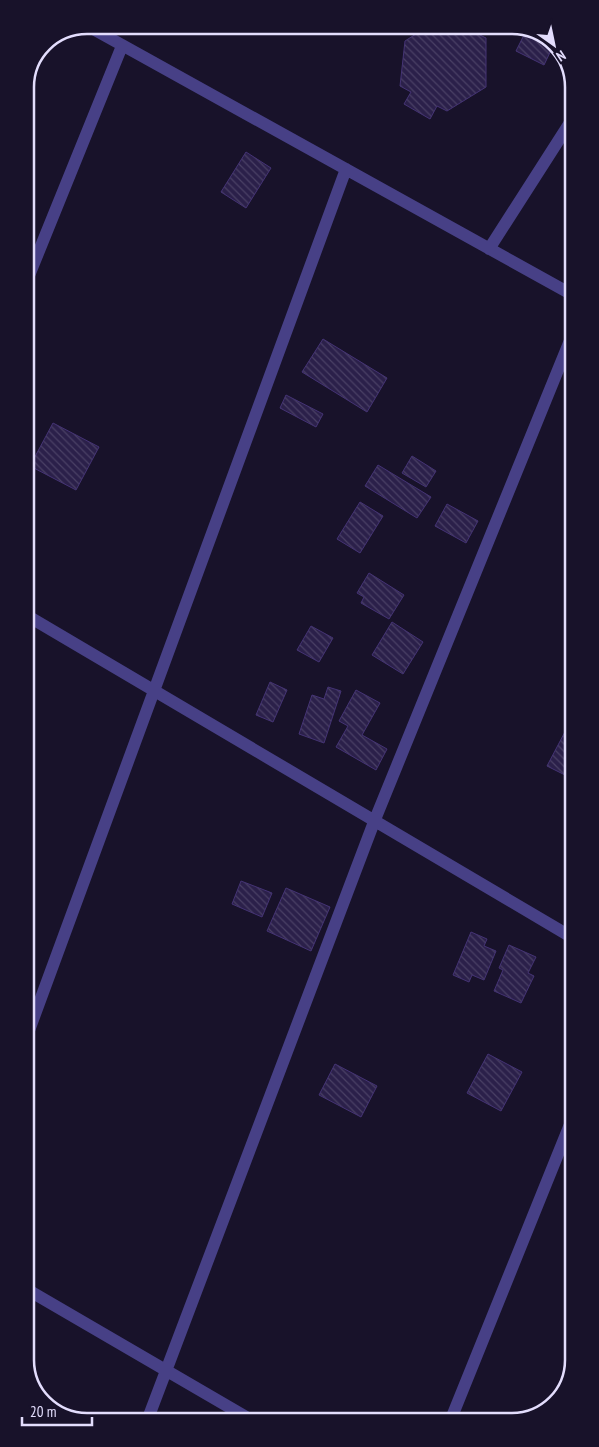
<svg xmlns="http://www.w3.org/2000/svg" width="599" height="1447" font-family="'PT Sans Narrow',sans-serif">
	<style>
		.building { fill: url(#building-back-hatch); stroke: #443374 }
		.lines { fill: none; stroke-linecap: round; stroke-linejoin: round }
		.minor { stroke: #474086; stroke-width: 12 }
		.rim { fill: none; stroke: #e3ddfd; stroke-width: 2.5 }
	</style>
	<defs>
		<pattern id="building-back-hatch" width="6" height="6" patternUnits="userSpaceOnUse" patternTransform="scale(1.25)"><rect width="6" height="6" fill="#2b204a"/><path d="M-1 5l2 2M0 0l6 6M5-1l2 2" fill="none" stroke="#4a4065"/></pattern>
	</defs>
	<rect width="100%" height="100%" fill="#18122a"/>
	<path class="building" d="M430,25H460L486,38V87L447,111L437,106L430,119L404,104L411,92L400,86L405,41Z
		M527,29L554,44L544,65L516,51Z
		M246,152L271,168L246,208L221,192Z
		M323,339L387,378L367,412L302,372Z
		M286,395L323,414L316,427L280,408Z
		M53,423L99,447L76,490L30,466Z
		M412,456L436,471L426,487L402,473Z
		M378,465L431,497L417,518L365,486Z
		M360,502L383,516L360,553L337,539Z
		M447,504L478,521L466,543L435,526Z
		M369,573L404,595L389,619L361,603L364,597L357,593Z
		M392,622L423,642L403,674L372,655Z
		M311,626L333,638L319,662L297,650Z
		M270,682L287,690L273,722L256,715Z
		M328,687L341,691L324,743L299,734L312,695L324,699Z
		M356,690L380,703L362,735L387,749L376,770L336,747L348,726L339,721Z
		M567,728L572,730L573,779L547,766Z
		M241,881L272,893L262,917L232,904Z
		M286,888L330,907L311,951L267,931Z
		M471,932L487,939L484,946L496,951L484,980L472,975L469,982L453,975Z
		M509,945L536,957L528,973L534,976L521,1003L494,991L503,970L499,968Z
		M488,1054L522,1072L501,1111L467,1093Z
		M335,1064L377,1086L361,1117L319,1095Z"/>
	<g class="lines">
		<path class="minor" d="M86,25L571,294
			M489,249L571,121
			M26,283L122,46
			M26,615L573,938
			M27,1036L346,169
			M28,1290L253,1421
			M451,1419L573,1117
			M147,1421L374,822L571,338"/>
	</g>
	<path d="M0 0H599V1447H0ZM87 34H512A53 53 0 0 1 565 87V1360A53 53 0 0 1 512 1413H87A53 53 0 0 1 34 1360V87A53 53 0 0 1 87 34Z" fill="#18122a" fill-rule="evenodd"/>
	<path class="rim" d="M87 34H512A53 53 0 0 1 565 87V1360A53 53 0 0 1 512 1413H87A53 53 0 0 1 34 1360V87A53 53 0 0 1 87 34Z"/>
	<g transform="translate(554 45) rotate(147)" stroke="#18122a" stroke-width="4" paint-order="stroke">
	<path d="M0-4L9 19L0 12L-9 19Z" fill="#e3ddfd"/>
	<text y="-8" font-size="14" font-weight="bold" text-anchor="middle" fill="#e3ddfd">N</text>
	</g>
	<path d="M22 1417v8h70v-8" fill="none" stroke="#e3ddfd" stroke-width="2.5"/>
	<text x="30" y="1417" font-size="15" fill="#e3ddfd" stroke="#18122a" stroke-width="4" paint-order="stroke">20 m</text>
</svg>
